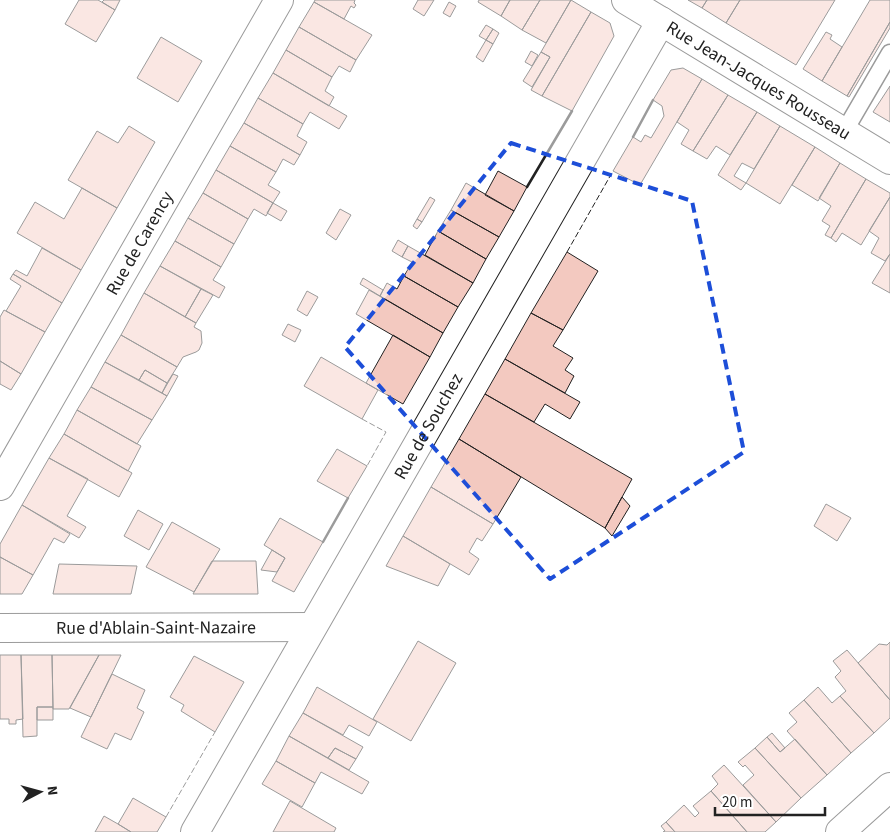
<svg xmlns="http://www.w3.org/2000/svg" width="890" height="832" font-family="'Source Sans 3',sans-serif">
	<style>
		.building { fill: #f3c9c0; stroke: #222 }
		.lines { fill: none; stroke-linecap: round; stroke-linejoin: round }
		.service-casing { stroke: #222; stroke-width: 19 }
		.minor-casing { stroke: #222; stroke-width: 30 }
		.tertiary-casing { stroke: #222; stroke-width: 30 }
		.service { stroke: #fff; stroke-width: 16 }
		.minor { stroke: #fff; stroke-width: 28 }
		.tertiary { stroke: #fff; stroke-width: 28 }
		.fence { stroke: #222; stroke-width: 1; stroke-dasharray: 6 2.5; stroke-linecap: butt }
		.wall { stroke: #222; stroke-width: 2.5 }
		.marked { fill: none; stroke: #1d4ed8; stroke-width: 4; stroke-dasharray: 10 6; stroke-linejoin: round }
		.labels { text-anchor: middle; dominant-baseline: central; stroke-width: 4; stroke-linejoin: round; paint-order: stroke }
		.street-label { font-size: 18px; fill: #222; stroke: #fff }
	</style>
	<rect width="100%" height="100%" fill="#fff"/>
	<path class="building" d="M79,0H98L115,10L96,42L65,24Z
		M104,0H120L115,10L102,2Z
		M315,0H355L354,3L356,5L354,8L351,6L344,19L314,2Z
		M418,0H434L424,16L413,9Z
		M479,0H510L501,16L478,2Z
		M510,0H540L522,30L501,16Z
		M540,0H571L546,43L522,30Z
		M571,0L591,12L542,96L531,90L550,57L541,52Z
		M688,0H707L702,8Z
		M707,0H740L726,23L702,8Z
		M740,0H835L796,65L726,23Z
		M870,0H890V22L847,96L822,81Z
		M314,2L372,35L356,60L299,27Z
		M449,2L456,6L450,17L443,13Z
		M591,12L610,23L614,36L572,111L542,96Z
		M890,22V28L849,97L847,96Z
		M486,25L493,29L486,40L479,36Z
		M299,27L356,60L350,72L339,66L332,77L286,50Z
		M493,29L499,33L493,44L486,40Z
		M826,32L832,35L830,39L842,47L822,81L803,69Z
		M161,37L202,61L178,102L137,78Z
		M486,40L493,44L483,62L476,57Z
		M286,50L332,77L325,91L334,97L329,106L273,73Z
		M531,51L538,55L532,66L525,62Z
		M541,52L550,57L532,87L523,81Z
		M683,68L702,79L640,185L613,171L633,137L641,142L645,135L651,138L664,116L662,106L653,100L671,70Z
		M273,73L347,116L339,129L310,112L303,124L258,98Z
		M702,79L728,95L693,151L681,144L689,130L677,122Z
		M890,86V122L873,112Z
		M728,95L757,112L730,155L716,146L707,159L693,151Z
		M258,98L303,124L297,136L307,142L300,155L244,123Z
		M757,112L780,126L754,169L742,163L734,176L746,183L741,190L718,175Z
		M244,123L300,155L294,165L283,159L276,172L230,146Z
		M129,126L155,142L117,208L68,180L97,131L118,143Z
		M780,126L815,147L780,204L746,183Z
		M230,146L276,172L268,185L280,192L273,203L216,170Z
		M815,147L840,163L818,201L792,185Z
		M840,163L866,179L831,238L825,235L830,226L822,221L831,206L819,198Z
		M216,170L273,203L266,216L254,209L248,219L203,193Z
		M498,171L527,187L514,211L485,195Z
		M866,179L890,193V197L861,245L842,233L836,242L831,238Z
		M466,183L514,211L499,237L451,210Z
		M82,188L117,208L81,270L17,233L35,202L64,219Z
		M203,193L248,219L234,244L188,218Z
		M430,197L435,200L422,222L417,219Z
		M890,197V254L885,261L871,253L879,238L869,231Z
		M273,203L287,211L281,221L267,213Z
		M340,209L351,215L336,240L326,233Z
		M451,210L499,237L486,259L438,231Z
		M188,218L234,244L221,267L175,241Z
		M417,219L422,222L417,229L413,226Z
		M438,231L486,259L473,283L425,255Z
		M398,240L408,246L402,257L392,251Z
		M175,241L221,267L213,280L225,287L219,298L160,266Z
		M408,246L473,283L458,307L404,276L412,262L402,257Z
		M42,248L81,270L62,303L13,274L16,270L27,276Z
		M567,252L598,271L563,330L531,313Z
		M890,254V293L872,283Z
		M160,266L201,289L185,317L144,293Z
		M13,274L62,303L45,332L6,311L21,286L10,279Z
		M404,276L458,307L443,333L380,296L387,283L397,289Z
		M363,278L383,290L380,296L360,284Z
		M201,289L213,295L196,323L185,317Z
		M369,290L443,333L430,357L356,314Z
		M307,291L318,297L307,316L297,310Z
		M144,293L196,323L194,327L201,331L202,343L199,350L196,352L183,357L177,367L121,335Z
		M4,310L45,332L21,374L0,361V317Z
		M531,313L563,330L553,346L573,358L565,370L574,376L565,393L505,359Z
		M288,324L301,330L295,342L282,335Z
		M121,335L177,367L167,383L145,370L139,380L105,362Z
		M393,335L430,357L403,404L366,383Z
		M321,357L378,390L362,419L304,386Z
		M505,359L580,402L570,419L545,404L534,422L485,394Z
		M0,361L21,374L11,390L0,384Z
		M105,362L167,396L152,420L91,387Z
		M145,370L167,383L162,393L139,380Z
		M173,374L178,376L167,396L162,393Z
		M91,387L152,420L137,444L77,410Z
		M485,394L632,479L605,528L459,439Z
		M77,410L141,446L128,471L64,434Z
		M64,434L132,473L119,497L49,458Z
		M459,439L521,477L493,524L431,487Z
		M337,449L367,466L348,498L317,481Z
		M49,458L88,479L67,516L86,527L79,538L22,505Z
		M431,487L493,524L482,541L477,538L469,552L479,559L469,575L403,536Z
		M622,497L630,506L612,536L605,528Z
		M826,504L851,518L837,541L814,526Z
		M22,505L70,534L64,543L54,538L33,575L0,557V544Z
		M138,510L163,524L149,550L124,536Z
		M280,518L323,542L294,592L272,581L285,558L264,545Z
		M172,522L220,549L194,592L146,567Z
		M403,536L450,564L438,586L386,566Z
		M272,550L285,558L277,572L261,570Z
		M0,557L33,575L22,594H0Z
		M212,561H256L258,594H193Z
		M59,564L137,566L131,594H53Z
		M418,641L456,663L411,741L373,719Z
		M890,642V700L858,663L879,644L887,645Z
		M847,650L890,700V718L874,733L840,696L846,691L835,677L841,671L833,661Z
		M0,655H21L23,719L16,720V724H9V719H0Z
		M21,655H52L53,707H37V736L23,737Z
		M52,655H99L69,709H53Z
		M99,655H121L91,717L70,708Z
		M194,656L244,682L215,732L181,711L184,705L170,697Z
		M112,674L145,690L137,708L144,712L131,740L115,733L107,749L81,737Z
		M317,687L377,722L369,736L349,725L343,735L303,713Z
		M818,687L832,703L840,696L874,733L851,753L804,700Z
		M804,700L851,753L827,775L787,731L797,722L789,713Z
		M37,707H53V720H37Z
		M303,713L363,747L356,759L335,748L328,758L289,736Z
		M772,733L785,748L780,752L767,737Z
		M289,736L369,782L362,794L321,772L315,783L276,761Z
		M767,737L780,752L795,739L827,775L801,798L755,748Z
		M335,748L356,759L349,770L328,758Z
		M755,748L801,798L776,822L743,785L754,775L745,765L743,767L738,762Z
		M276,761L315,783L302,807L262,784Z
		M724,765L776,822L765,832H747L711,791L718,784L712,776Z
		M711,791L747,832H675L666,822L684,805L695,817L699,813L693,806Z
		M133,798L166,817L157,832H131L118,824Z
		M290,801L336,828L334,832H273Z
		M104,816L118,824L131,832H95Z
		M666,822L675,832H663L665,831L661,826Z"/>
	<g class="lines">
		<defs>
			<path id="service" d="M844,132L890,53"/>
			<g id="minor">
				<path id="s1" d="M626,0L890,160"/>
				<path id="s2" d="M0,486L279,0"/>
				<path id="s3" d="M0,628L312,627"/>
				<path id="s4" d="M195,832L661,21"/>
			</g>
			<path id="tertiary" d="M840,832L890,787"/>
		</defs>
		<use href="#service" class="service-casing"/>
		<use href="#minor" class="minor-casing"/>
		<use href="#tertiary" class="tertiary-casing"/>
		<use href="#service" class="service"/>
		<use href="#minor" class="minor"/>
		<use href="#tertiary" class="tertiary"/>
		<path class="fence" d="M567,252L613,171
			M362,419L386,432L367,466
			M166,817L215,732"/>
		<path class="wall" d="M633,137L653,100
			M527,187L572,111
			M323,542L348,498"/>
	</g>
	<path d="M0 0H890V832H0ZM511,143L692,201L744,452L550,579L345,347Z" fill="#fff" fill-opacity=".55" fill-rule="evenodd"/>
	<path class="marked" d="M511,143L692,201L744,452L550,579L345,347Z"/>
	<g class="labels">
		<g class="street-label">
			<text stroke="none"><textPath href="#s1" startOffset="155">Rue Jean-Jacques Rousseau</textPath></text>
			<text stroke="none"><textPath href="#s2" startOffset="280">Rue de Carency</textPath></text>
			<text stroke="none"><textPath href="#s4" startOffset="468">Rue de Souchez</textPath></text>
			<text stroke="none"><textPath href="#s3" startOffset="156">Rue d'Ablain-Saint-Nazaire</textPath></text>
		</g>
	</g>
	<g transform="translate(40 792) rotate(84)" stroke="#ffffff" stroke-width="4" paint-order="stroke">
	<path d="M0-4L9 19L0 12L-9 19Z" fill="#222222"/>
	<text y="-8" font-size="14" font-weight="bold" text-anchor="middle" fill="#222222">N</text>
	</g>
	<path d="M715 807v8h110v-8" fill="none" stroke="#222222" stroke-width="2.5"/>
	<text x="722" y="807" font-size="15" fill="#222222" stroke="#ffffff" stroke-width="4" paint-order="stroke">20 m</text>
</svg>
